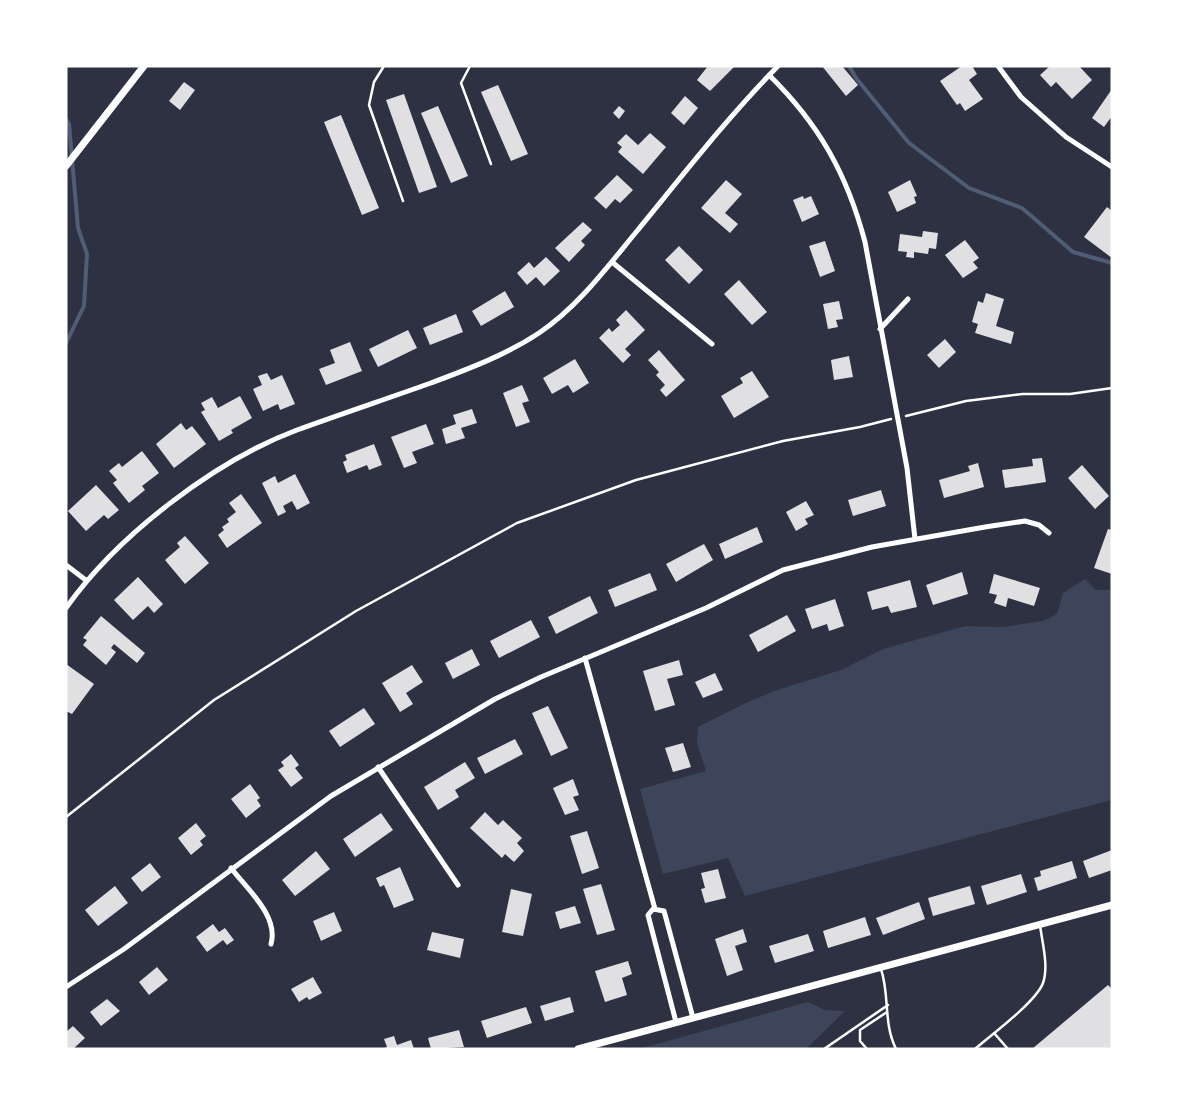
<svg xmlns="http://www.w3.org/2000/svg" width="1178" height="1115" font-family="'Fira Sans',sans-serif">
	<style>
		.green { fill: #3c4559 }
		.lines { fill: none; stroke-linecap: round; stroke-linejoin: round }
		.stream { stroke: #4f5d75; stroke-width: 4 }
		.building { fill: #e0e0e3 }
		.path { stroke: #fff; stroke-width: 2.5 }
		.service { stroke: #fff; stroke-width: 2.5 }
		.minor { stroke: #fff; stroke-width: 5 }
		.tertiary { stroke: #fff; stroke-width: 7 }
	</style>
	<rect width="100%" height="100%" fill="#2d3142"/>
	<path class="green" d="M1085,579L1096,590H1112V800L745,896L728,858L663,874L640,789L706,771L697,744L698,727L746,703L774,691L841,670L883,649L965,626L1003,627L1043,621L1057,614L1063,593Z
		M808,1002L825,1010L845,1011L806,1049H639Z"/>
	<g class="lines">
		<path class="stream" d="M849,66L856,78L909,143L969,188L1022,208L1073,252L1112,263
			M66,119L69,124L78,228L87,254L84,306L66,343"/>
	</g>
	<path class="building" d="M708,66H735L710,91L697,80Z
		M822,66H842L858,85L846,96Z
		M962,66H972L977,74L969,80L983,99L965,111L960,103L957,105L940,81Z
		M1050,66H1079L1092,80L1072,99L1056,82L1051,87L1040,75Z
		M184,82L195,90L180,110L169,101Z
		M498,85L528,154L511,161L481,92Z
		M1112,89V116L1104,127L1092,118Z
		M404,94L437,187L419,193L386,100Z
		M685,96L698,108L684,125L671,113Z
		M438,106L468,176L451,183L421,113Z
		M619,106L625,111L619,119L613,113Z
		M341,115L379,208L362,215L324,122Z
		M650,133L666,147L643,174L618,152L622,147L617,143L626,134L638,145Z
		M617,175L633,190L620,203L615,199L606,209L594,198Z
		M726,180L742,194L725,213L738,224L730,233L701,208Z
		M910,180L917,196L914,197L916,203L897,212L888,192Z
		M803,196L804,199L811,196L819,214L802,222L793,200Z
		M1107,207L1112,211V258L1084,237Z
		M583,222L592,230L581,241L585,245L569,262L555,248Z
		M923,231L938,233L936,249L929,248L928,254L914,252V258L906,257L907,252L898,251L900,234L922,237Z
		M965,240L979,258L973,262L978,268L963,278L945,255Z
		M825,241L835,271L820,277L809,246Z
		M679,246L703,270L689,284L665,260Z
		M546,257L560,271L544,286L536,277L527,285L517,273L529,262L534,268Z
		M739,280L767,312L752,325L724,294Z
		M505,291L514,307L481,326L472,311Z
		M986,293L1004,299L996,326L1014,332L1011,344L975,333L978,324L972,322L978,301L983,303Z
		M839,301L843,319L836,320L838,327L828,329L823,304Z
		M626,310L645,330L625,349L631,355L623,363L599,338L609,328L612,332L620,325L616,320Z
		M456,314L463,332L430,345L423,328Z
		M408,330L417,348L378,367L369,349Z
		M945,339L956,352L939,368L927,355Z
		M350,342L362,371L326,385L319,369L335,363L330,350Z
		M659,350L685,380L666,397L660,390L665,385L656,375L659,372L648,360Z
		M849,356L853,377L834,380L831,360Z
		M575,359L589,383L573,393L568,385L552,394L543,378Z
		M752,371L769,397L734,418L721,396L743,383L740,378Z
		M267,373L271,380L282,375L295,404L280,410L278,404L263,411L253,389L262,385L258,376Z
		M522,385L529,401L522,403L530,422L516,427L503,393Z
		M240,396L252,418L231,430L233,433L219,441L201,412L205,410L201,403L212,397L218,408Z
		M472,409L477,423L461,428L465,438L446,444L442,429L456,424L453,415Z
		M181,423L186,430L192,426L206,444L174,468L156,444Z
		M426,424L434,444L412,452L417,463L404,468L391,437Z
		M374,444L382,465L369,470L367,465L347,473L343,462L347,460L345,455Z
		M142,451L159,473L142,486L145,490L129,503L113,483L117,480L109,471L119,463L122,467Z
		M1042,458L1046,482L1005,488L1002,470L1033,466L1032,459Z
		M978,463L984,487L944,498L939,480L970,471L968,466Z
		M1082,465L1109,496L1095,509L1068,478Z
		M295,474L310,503L297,510L292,501L283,506L286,512L278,516L262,483L275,476L278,483Z
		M96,485L119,510L108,519L104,515L86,531L68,511Z
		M881,490L886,506L853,516L848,500Z
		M241,494L262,523L227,548L218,535L224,530L222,527L229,522L227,519L236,512L229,503Z
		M806,501L814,515L805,519L808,524L796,531L786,512Z
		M757,527L763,542L725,559L719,544Z
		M1108,529L1112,530V574L1094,568Z
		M185,536L209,563L185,584L165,560L180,547L177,543Z
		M704,544L713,560L676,582L666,564Z
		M962,572L968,594L933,605L926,585Z
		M650,573L657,590L615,607L608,590Z
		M994,574L1040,588L1034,606L1008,598L1006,607L994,603L997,595L989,593Z
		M138,577L163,604L154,613L148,606L133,620L114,600Z
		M910,580L917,607L891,613L888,606L872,610L867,592Z
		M590,596L598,613L556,634L548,617Z
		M835,599L844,626L829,631L827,624L812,629L805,609Z
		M787,615L796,631L758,652L749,635Z
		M101,616L145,653L137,663L114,644L111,648L116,652L106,665L83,645L87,640L83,638Z
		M531,620L540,637L499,658L490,641Z
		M472,649L480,665L453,679L445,663Z
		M679,660L683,675L667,679L675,705L655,711L643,671Z
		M66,664L94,684L72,714L66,711Z
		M412,665L423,682L406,693L413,704L400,712L382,683Z
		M715,673L723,690L703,698L695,682Z
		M548,706L568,748L551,756L532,713Z
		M364,708L375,724L340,747L329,731Z
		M515,739L523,754L485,774L477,758Z
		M683,743L691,767L673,772L665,748Z
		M291,754L299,765L295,768L303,778L291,787L278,770L284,766L281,762Z
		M465,762L475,778L455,790L459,797L438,810L424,787Z
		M573,779L579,795L573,797L579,810L565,815L553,788Z
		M250,784L260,798L257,800L261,806L246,818L231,799Z
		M485,812L498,825L503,820L522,838L517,843L524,851L514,862L505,854L502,858L470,828Z
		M381,813L393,830L355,857L343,839Z
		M196,823L206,836L200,841L203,845L191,855L178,838Z
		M587,831L599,868L582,874L570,836Z
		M1112,850V870L1089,878L1083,861Z
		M316,851L330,869L295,896L282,880Z
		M1072,861L1077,878L1038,891L1034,878L1041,876L1040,871Z
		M150,863L161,877L142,892L131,878Z
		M400,867L414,900L394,908L384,885L380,887L376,878Z
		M718,869L726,898L705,903L701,889L705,888L701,873Z
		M1021,874L1027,892L987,905L981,886Z
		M601,884L615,930L597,935L583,889Z
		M115,886L128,903L98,926L85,910Z
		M970,886L975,904L933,916L928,898Z
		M511,889L532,894L523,936L502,932Z
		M919,902L925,919L883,935L876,918Z
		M575,906L581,923L560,929L555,912Z
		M334,912L342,931L321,941L313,921Z
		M865,917L871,935L828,948L823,931Z
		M213,924L219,932L225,928L234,940L227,945L223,940L207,952L196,937Z
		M743,929L747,942L735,946L743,970L727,976L715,939Z
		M432,932L464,939L460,958L427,950Z
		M808,934L814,951L775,963L769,946Z
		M628,961L632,974L622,978L627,995L605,1002L595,971Z
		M157,967L168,980L149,995L139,982Z
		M313,977L322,993L309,1000L307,997L299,1002L291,989Z
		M1108,985L1112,989V1049H1032Z
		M570,997L574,1012L545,1021L540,1006Z
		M107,999L120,1011L101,1026L90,1012Z
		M526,1007L532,1023L487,1038L481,1021Z
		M73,1026L85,1038L73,1049H66V1032Z
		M459,1030L464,1047L431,1049L428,1038Z
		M394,1036L397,1045L411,1040L414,1049H382L387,1047L384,1039Z"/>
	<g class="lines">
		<path class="path" d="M906,416L966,401L1023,394H1070L1112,388
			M66,817L214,700L356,611L517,523L636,480L783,441L860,427L891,419"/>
		<path class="service" d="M384,66L374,82L369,105L403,201
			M470,66L461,83L491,164
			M881,969C890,996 883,1023 896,1049
			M994,1033L1008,1049
			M824,1049L888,1005
			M867,1049L860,1041V1030L887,1012
			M975,1049C991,1035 1036,1002 1043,983C1049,966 1042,942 1040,925"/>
		<path class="minor" d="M998,66L1021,97L1066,137L1112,167
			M769,75C819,124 847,174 865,242L907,468L915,539
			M612,262L712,344
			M880,329L908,299
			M66,565L87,581
			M66,608C117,536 214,461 297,430C341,414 386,399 431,383C468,369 506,355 539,333C578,307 608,266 637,231C683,175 727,118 778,66
			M585,658L655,909
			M378,767L458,885
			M231,868C247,889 279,916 271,944
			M66,987L124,949L331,796L495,699L541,677L706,608L783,570L872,547L985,527L1025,521L1039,525L1049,533
			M676,1022L648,915L653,909L664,911L693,1018"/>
		<path class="tertiary" d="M66,166L144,66
			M578,1049L1112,905"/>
	</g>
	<rect width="1178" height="1115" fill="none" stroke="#ffffff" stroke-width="135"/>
</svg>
